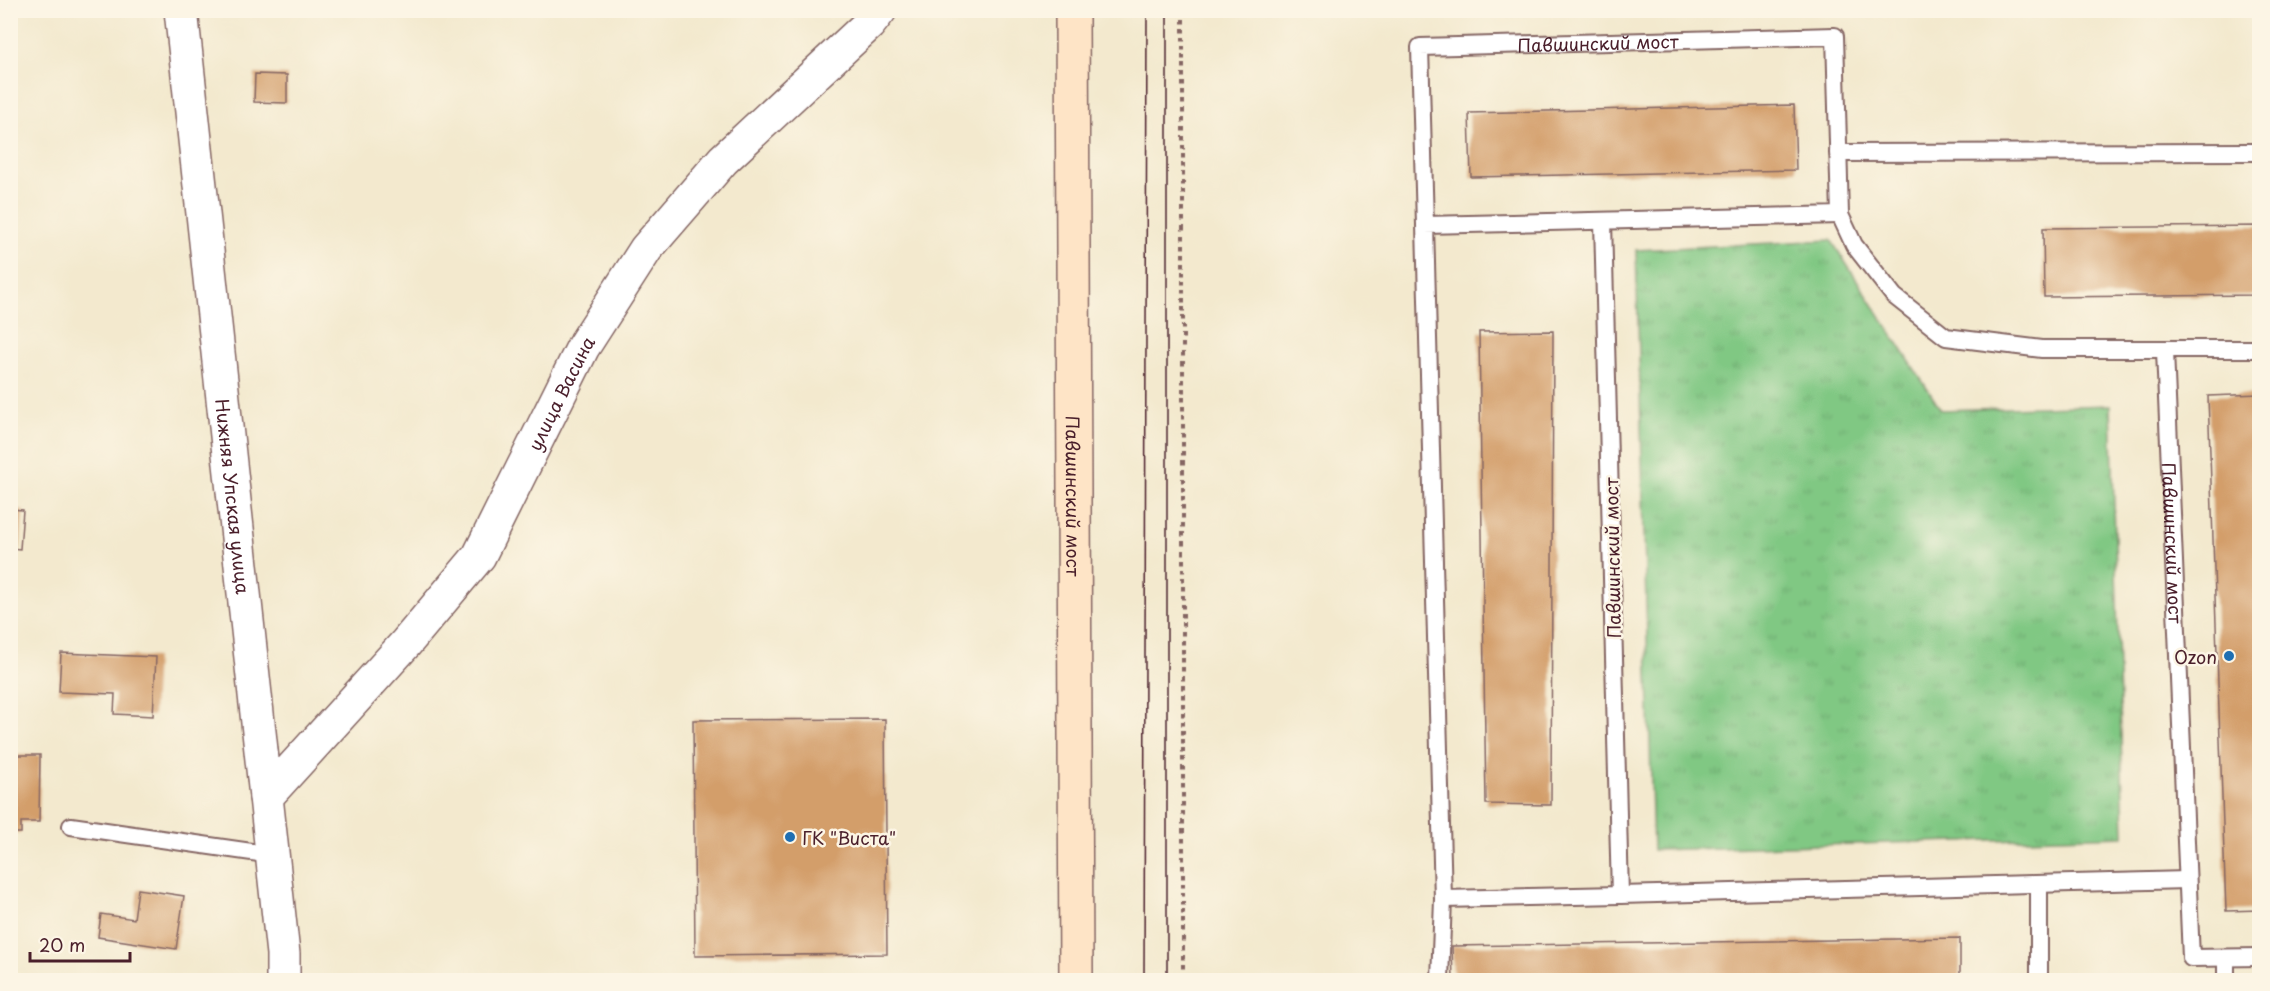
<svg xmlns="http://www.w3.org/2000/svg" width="2270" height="991" font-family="'Playpen Sans',sans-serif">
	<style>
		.grass { fill: url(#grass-tufts); stroke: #657457; stroke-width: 1.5 }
		.building { fill: #d39e6a }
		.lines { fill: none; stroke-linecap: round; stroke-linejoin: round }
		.lane-casing { stroke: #856664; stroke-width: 20 }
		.street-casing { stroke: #856664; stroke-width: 36 }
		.secondary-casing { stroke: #856664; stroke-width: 36 }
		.path { stroke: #856664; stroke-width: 4; stroke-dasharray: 4.5 4.5; stroke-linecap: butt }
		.lane { stroke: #fff; stroke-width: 16 }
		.street { stroke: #fff; stroke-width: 33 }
		.secondary { stroke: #fee4c6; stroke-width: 33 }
		.tram { stroke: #4a1f2b; stroke-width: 1.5 }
		.poi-dot { fill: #1f6fb2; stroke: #fcf5e5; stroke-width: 2 }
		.labels { text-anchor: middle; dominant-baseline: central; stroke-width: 5; stroke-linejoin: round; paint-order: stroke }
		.street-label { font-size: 18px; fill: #4a1f2b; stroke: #fcf5e5 }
		.poi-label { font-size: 18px; fill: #4a1f2b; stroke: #fcf5e5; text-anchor: end }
	</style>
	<defs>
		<pattern id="grass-tufts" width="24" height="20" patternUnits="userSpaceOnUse" patternTransform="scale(1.5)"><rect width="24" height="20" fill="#80c883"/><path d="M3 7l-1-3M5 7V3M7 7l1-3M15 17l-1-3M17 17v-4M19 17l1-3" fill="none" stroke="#70ab71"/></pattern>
	</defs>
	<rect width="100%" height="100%" fill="#fcf5e5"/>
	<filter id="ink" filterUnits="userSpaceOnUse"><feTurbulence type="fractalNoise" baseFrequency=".0167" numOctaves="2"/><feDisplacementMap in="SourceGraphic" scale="12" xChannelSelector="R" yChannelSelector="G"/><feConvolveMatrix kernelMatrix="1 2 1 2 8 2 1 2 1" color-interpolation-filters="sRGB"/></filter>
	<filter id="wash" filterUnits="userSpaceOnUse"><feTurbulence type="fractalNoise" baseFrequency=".008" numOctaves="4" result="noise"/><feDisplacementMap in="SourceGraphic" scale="24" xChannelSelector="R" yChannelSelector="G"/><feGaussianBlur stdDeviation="1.35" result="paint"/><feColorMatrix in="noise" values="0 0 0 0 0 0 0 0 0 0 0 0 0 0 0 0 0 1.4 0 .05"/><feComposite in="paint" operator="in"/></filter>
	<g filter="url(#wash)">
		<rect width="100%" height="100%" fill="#f3e9ce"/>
		<path class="grass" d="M1831,240L1941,410L2111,405L2124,836L1653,850L1636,250Z"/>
		<g id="blocks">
			<path class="building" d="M255,74L287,75V103L254,102Z
				M1794,105L1796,170L1471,177L1469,113Z
				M2260,226V295L2044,297L2043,228Z
				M1553,331L1551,805L1486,804L1479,332Z
				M2260,394V910L2226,911L2208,396Z
				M10,509L23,510L20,549L10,548Z
				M61,653L156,657L153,716L114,714L115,694L59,692Z
				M885,719L887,954L695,956L693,720Z
				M10,755H40L39,822H21V833H10Z
				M138,889L184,896L176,949L98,937L101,914L134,919Z
				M1960,938V980H1453L1452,946Z"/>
		</g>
	</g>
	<g filter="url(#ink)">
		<use href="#blocks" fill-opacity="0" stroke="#856664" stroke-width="1.5"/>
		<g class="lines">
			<defs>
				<g id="lane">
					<path d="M1838,153L2260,152"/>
					<path d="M1840,215L1854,245L1894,296L1946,337L2042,349H2260"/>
					<path id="s1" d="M1425,225L1420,47L1835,36L1840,215L1425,225L1443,899L1440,980"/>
					<path id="s2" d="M2165,351L2191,958L2260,957"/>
					<path d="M71,826L272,855"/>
					<path d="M2039,884V980"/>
					<path d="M1620,895L2187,880"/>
					<path d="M1443,899L1620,895L1603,221"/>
					<path d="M2226,958V980"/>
				</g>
				<g id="street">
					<path id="s3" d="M181,10L283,954V980"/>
					<path id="s4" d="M266,797L406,643L479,556L583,347L646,249L723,160L869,24L880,10"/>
				</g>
				<g id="secondary">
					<path id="s5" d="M1072,10L1076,980"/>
				</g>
			</defs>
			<use href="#lane" class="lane-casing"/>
			<use href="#street" class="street-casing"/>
			<use href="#secondary" class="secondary-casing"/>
			<path class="path" d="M1183,10V980"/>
			<use href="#lane" class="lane"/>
			<use href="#street" class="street"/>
			<use href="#secondary" class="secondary"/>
			<path class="tram" d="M1167,10V980
				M1144,980L1147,10"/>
		</g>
	</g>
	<g class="poi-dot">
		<circle cx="2229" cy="656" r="6"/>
		<circle cx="790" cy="837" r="6"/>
	</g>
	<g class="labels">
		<g class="street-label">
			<text stroke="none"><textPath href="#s1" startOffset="356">Павшинский мост</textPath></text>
			<text stroke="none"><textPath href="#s4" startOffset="504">улица Васина</textPath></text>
			<text stroke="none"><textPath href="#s3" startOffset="489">Нижняя Упская улица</textPath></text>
			<text stroke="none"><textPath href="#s5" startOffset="486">Павшинский мост</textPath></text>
			<text stroke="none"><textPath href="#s2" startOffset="192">Павшинский мост</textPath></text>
			<text transform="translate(1612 558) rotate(-91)">Павшинский мост</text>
		</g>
		<g class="poi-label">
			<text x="2217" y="656">Ozon</text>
			<text x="802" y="837" text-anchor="start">ГК "Виста"</text>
		</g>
	</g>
	<rect width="2270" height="991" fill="none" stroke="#fcf5e5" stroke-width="36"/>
	<path d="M30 952v9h100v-9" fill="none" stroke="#4a1f2b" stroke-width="3"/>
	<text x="39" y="952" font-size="18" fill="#4a1f2b" stroke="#fcf5e5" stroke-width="4.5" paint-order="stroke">20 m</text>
</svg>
